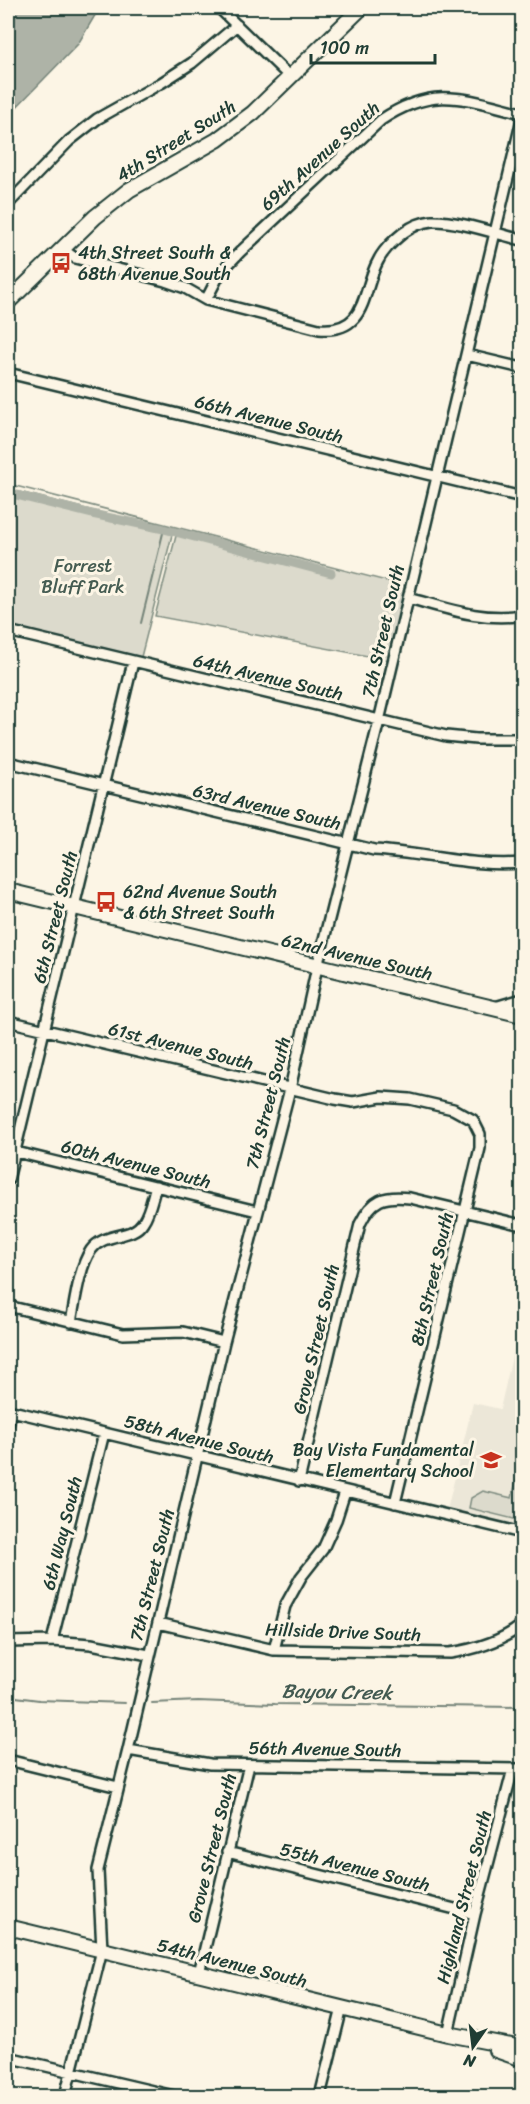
<svg xmlns="http://www.w3.org/2000/svg" width="530" height="2104" font-family="Sriracha,sans-serif">
	<style>
		.built { fill: #ece7d8 }
		.green { fill: #dcdacc; stroke: #7e8c80; stroke-width: 1.5 }
		.water { fill: #aeb3a7; stroke: #758479; stroke-width: 1.5 }
		.lines { fill: none; stroke-linecap: round; stroke-linejoin: round }
		.stream { stroke: #758479; stroke-width: 2 }
		.canal { stroke: #aeb3a7; stroke-width: 9 }
		.street-casing { stroke: #1f3d34; stroke-width: 14 }
		.secondary-casing { stroke: #1f3d34; stroke-width: 18 }
		.street { stroke: #fcf5e5; stroke-width: 9 }
		.secondary { stroke: #fcf5e5; stroke-width: 14 }
		.labels { text-anchor: middle; dominant-baseline: central; stroke-width: 6; stroke-linejoin: round; paint-order: stroke }
		.street-label { font-size: 18px; fill: #1f3d34; stroke: #fcf5e5 }
		.poi-label { font-size: 18px; fill: #1f3d34; stroke: #fcf5e5; text-anchor: start }
		.park-label { font-size: 18px; fill: #455c52; stroke: #fcf5e5 }
		.water-label { font-size: 20px; font-style: italic; fill: #435a51; stroke: #fcf5e5 }
	</style>
	<rect width="100%" height="100%" fill="#fcf5e5"/>
	<filter id="ink" filterUnits="userSpaceOnUse"><feTurbulence type="fractalNoise" baseFrequency=".0167" numOctaves="2"/><feDisplacementMap in="SourceGraphic" scale="12" xChannelSelector="R" yChannelSelector="G"/><feConvolveMatrix kernelMatrix="1 2 1 2 8 2 1 2 1" color-interpolation-filters="sRGB"/></filter>
	<g filter="url(#ink)">
		<path class="built" d="M522,1314V1529L447,1510L473,1403L500,1409Z"/>
		<path class="green" d="M8,484L406,586L389,660L155,616L177,532L174,527Z
			M8,489L173,531L141,657L8,626Z
			M517,1477L522,1479V1521L469,1508L471,1498L483,1491L512,1498Z"/>
		<path class="water" d="M8,8H97V12L78,44L8,116Z"/>
		<g class="lines">
			<path class="stream" d="M141,623L164,529
				M8,1696L39,1700L125,1703
				M152,1703L198,1701L275,1704L522,1707"/>
			<path class="canal" d="M8,493L92,514L164,529L331,573"/>
			<defs>
				<path id="street" d="M219,8L291,78
					M8,204L69,141L97,119L161,83L192,63L237,25
					M62,249L75,258L165,281L185,288L206,300L319,329C365,333 362,296 376,265C382,251 392,242 403,233C411,227 422,222 432,221C457,220 497,234 522,240
					M206,300L220,273L240,252L381,120C434,84 465,99 522,113
					M467,355L522,368
					M8,373L522,497
					M408,598C446,608 483,622 522,615
					M8,631L446,736L476,739H522
					M8,762L374,850C424,853 472,867 522,863
					M495,1007L522,999
					M8,1021L335,1099L353,1102L381,1097L410,1099L453,1109L473,1120L480,1134V1148L395,1503
					M8,1150L257,1211
					M8,1180L133,662
					M8,1306L123,1334L183,1332L224,1342
					M71,1322C75,1302 79,1267 91,1250C105,1231 132,1240 143,1222C150,1212 152,1198 156,1186
					M8,1410L522,1533
					M8,1426L11,1411
					M299,1481L360,1224C372,1199 384,1195 410,1198L522,1225
					M158,1623L274,1650L450,1653C476,1649 501,1642 522,1625
					M52,1641L104,1433
					M8,1642L52,1641L91,1644L149,1655
					M274,1650L285,1606L301,1577L323,1549L336,1520L345,1492
					M128,1750L210,1764L522,1769
					M8,1760L118,1787
					M227,1852L475,1914
					M199,1973L249,1765
					M448,2034L475,1914L513,1769
					M8,2057L174,2096
					M65,2096L102,1950L98,1870L128,1750L224,1342L290,1089L317,967L379,721L522,119
					M320,2096L342,2008"/>
				<path id="secondary" d="M8,302L95,217L129,190L217,140L253,113L361,8
					M8,891L522,1015
					M8,1927L448,2034L522,2048
					M496,2050L522,2059"/>
			</defs>
			<use href="#street" class="street-casing"/>
			<use href="#secondary" class="secondary-casing"/>
			<use href="#street" class="street"/>
			<use href="#secondary" class="secondary"/>
		</g>
	</g>
	<defs>
		<symbol id="bus-bare" viewBox="-9 -9 18 18"><path d="M-5-6H5V4H4V6H2V4H-2V6H-4V4H-5ZM-3.5-4V0h7V-4ZM-3.5 1.2v1.5H-2V1.2ZM2 1.2v1.5H3.5V1.2Z" fill="#c8321e" stroke="#fcf5e5" stroke-width="2.5" paint-order="stroke"/></symbol>
		<symbol id="school-bare" viewBox="-9 -9 18 18"><path d="M0-5L7-2L0 1L-7-2ZM-4 1L0 2.5L4 1V4Q0 6-4 4Z" fill="#c8321e" stroke="#fcf5e5" stroke-width="2.5" paint-order="stroke"/></symbol>
	</defs>
	<g fill-rule="evenodd">
		<use href="#bus-bare" x="46" y="248" width="30" height="30"/>
		<use href="#bus-bare" x="91" y="887" width="30" height="30"/>
		<use href="#school-bare" x="476" y="1445" width="30" height="30"/>
	</g>
	<g class="labels">
		<g class="street-label">
			<text transform="translate(176 141) rotate(-32)">4th Street South</text>
			<text transform="translate(320 156) rotate(-42)">69th Avenue South</text>
			<text transform="translate(269 419) rotate(14)">66th Avenue South</text>
			<text transform="translate(383 631) rotate(-77)">7th Street South</text>
			<text transform="translate(268 677) rotate(13)">64th Avenue South</text>
			<text transform="translate(267 807) rotate(13)">63rd Avenue South</text>
			<text transform="translate(55 917) rotate(-76)">6th Street South</text>
			<text transform="translate(357 957) rotate(13)">62nd Avenue South</text>
			<text transform="translate(181 1046) rotate(14)">61st Avenue South</text>
			<text transform="translate(268 1103) rotate(-76)">7th Street South</text>
			<text transform="translate(136 1164) rotate(14)">60th Avenue South</text>
			<text transform="translate(432 1279) rotate(-77)">8th Street South</text>
			<text transform="translate(316 1339) rotate(-77)">Grove Street South</text>
			<text transform="translate(199 1439) rotate(14)">58th Avenue South</text>
			<text transform="translate(62 1533) rotate(-76)">6th Way South</text>
			<text transform="translate(152 1575) rotate(-76)">7th Street South</text>
			<text transform="translate(343 1632) rotate(2)">Hillside Drive South</text>
			<text transform="translate(325 1749) rotate(1)">56th Avenue South</text>
			<text transform="translate(212 1848) rotate(-76)">Grove Street South</text>
			<text transform="translate(355 1867) rotate(14)">55th Avenue South</text>
			<text transform="translate(464 1897) rotate(-76)">Highland Street South</text>
			<text transform="translate(232 1963) rotate(14)">54th Avenue South</text>
		</g>
		<g class="poi-label">
			<text x="78" y="253">4th Street South &amp;<tspan x="78" dy="21">68th Avenue South</tspan></text>
			<text x="123" y="892">62nd Avenue South<tspan x="123" dy="21">&amp; 6th Street South</tspan></text>
			<text x="474" y="1450" text-anchor="end">Bay Vista Fundamental<tspan x="474" dy="21">Elementary School</tspan></text>
		</g>
		<g class="park-label">
			<text x="83" y="566">Forrest<tspan x="83" dy="21">Bluff Park</tspan></text>
		</g>
		<g class="water-label">
			<text transform="translate(337 1692) rotate(1)">Bayou Creek</text>
		</g>
	</g>
	<rect width="530" height="2104" fill="none" stroke="#fcf5e5" stroke-width="30"/>
	<rect x="15" y="15" width="500" height="2074" fill="none" stroke="#1f3d34" stroke-width="2" filter="url(#ink)"/>
	<g transform="translate(473 2047) rotate(194)" stroke="#fcf5e5" stroke-width="4.5" paint-order="stroke">
	<path d="M0-4.5L10 22L0 15L-10 22Z" fill="#1f3d34"/>
	<text y="-9" font-size="16" font-weight="bold" text-anchor="middle" fill="#1f3d34">N</text>
	</g>
	<path d="M311 54v9h124v-9" fill="none" stroke="#1f3d34" stroke-width="3"/>
	<text x="320" y="54" font-size="18" fill="#1f3d34" stroke="#fcf5e5" stroke-width="4.5" paint-order="stroke">100 m</text>
</svg>
